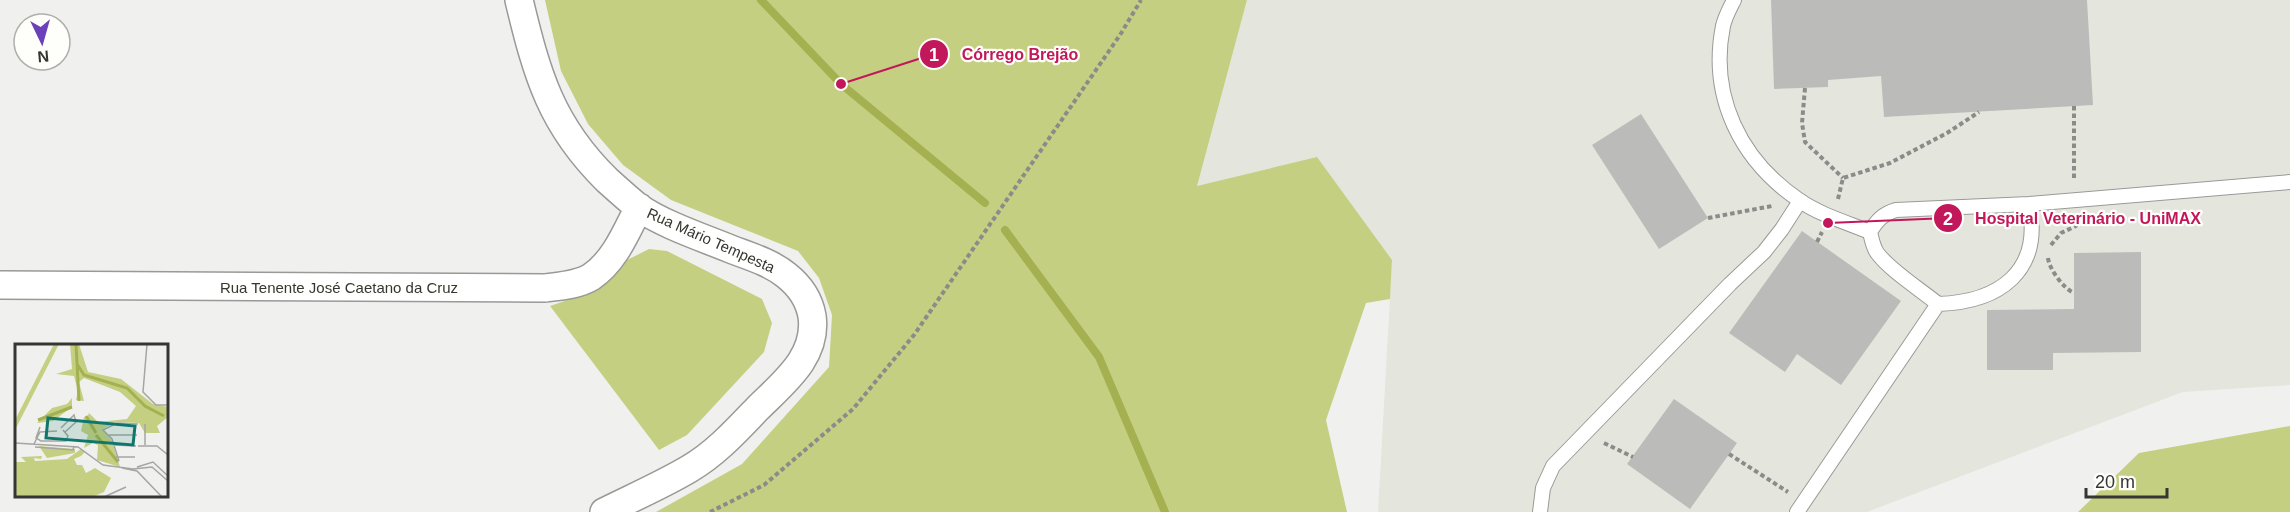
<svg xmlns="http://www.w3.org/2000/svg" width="2290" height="512" font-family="Helvetica,sans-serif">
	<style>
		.built { fill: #e4e6dd }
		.green { fill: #c5cf82 }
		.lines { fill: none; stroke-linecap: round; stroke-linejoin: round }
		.stream { stroke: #a5b051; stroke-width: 8 }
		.building { fill: #bbbcb9 }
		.service-casing { stroke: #999a97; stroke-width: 16 }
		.minor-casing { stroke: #999a97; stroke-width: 30 }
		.path { stroke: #8b8b89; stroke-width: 4; stroke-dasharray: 4.5 3; stroke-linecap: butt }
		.service { stroke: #fff; stroke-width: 14 }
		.minor { stroke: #fff; stroke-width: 27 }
		.labels { text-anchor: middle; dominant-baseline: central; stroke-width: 4.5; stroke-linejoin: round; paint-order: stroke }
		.street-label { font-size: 15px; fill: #353534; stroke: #fefefb }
		.inset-river { fill: none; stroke: #a5b051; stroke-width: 3 }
		.inset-road { fill: none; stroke: #a5a6a4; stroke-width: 1.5 }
		.view { fill: #0f766e; fill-opacity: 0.15; stroke: #0f766e; stroke-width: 3 }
		.inset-edge { fill: none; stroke: #353534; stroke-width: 3 }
		.leader { fill: none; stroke: #c2185b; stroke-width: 2 }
		.callout-dot { fill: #c2185b; stroke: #fefefb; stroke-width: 2 }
		.mark-label { font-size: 18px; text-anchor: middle; font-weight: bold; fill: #fff }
		.callout-label { font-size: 16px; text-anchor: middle; font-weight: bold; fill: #c2185b; stroke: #fefefb; stroke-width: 4.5; stroke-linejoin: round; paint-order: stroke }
	</style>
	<rect width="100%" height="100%" fill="#f0f1ee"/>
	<path class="built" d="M1247,0H2290V385L2183,392L1867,512H1378L1392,260L1196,186Z"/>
	<path class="green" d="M545,0H1247L1197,186L1317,157L1392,260L1390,299L1366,303L1326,420L1347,512H656L742,464L829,367L832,315L819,278L798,251L671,200L623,165L588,124L561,71Z
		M649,249L667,251L762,299L772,323L764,352L687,435L659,450L550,306L597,290L625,261Z
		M2290,426V512H2078L2139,453Z"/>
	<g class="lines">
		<path class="stream" d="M761,0L841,84L985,203
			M1005,230L1099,357L1165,512"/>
	</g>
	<path class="building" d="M1771,0H2087L2093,105L1884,117L1881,76L1828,80V87L1774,89Z
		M1641,114L1708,218L1659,249L1592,145Z
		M1802,231L1901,301L1841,385L1797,354L1785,372L1729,333Z
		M2141,252V352L2053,353V370H1987V310L2074,309V253Z
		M1674,399L1737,443L1690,509L1627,464Z"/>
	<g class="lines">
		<defs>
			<path id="service" d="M1734,0C1730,8 1725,17 1723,26C1709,96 1740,160 1799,200C1818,214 1848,223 1870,232
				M2029,204C2043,271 2000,302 1938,304C1921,290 1891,271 1878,254C1873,248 1872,240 1870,232C1877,220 1883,214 1896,210Z
				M2029,204L2290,182
				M1540,512L1543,488L1553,466L1730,284L1764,252L1782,229L1800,201
				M1797,512L1938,304"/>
			<path id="minor" d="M519,0C537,75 551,125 607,180C617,189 628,199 638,207C664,225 704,238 733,250C752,257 771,263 786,275C800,286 809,299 812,316C818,357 783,383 757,409C736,431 715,454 689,469C662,485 632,498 604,512
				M0,285L545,288C560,286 578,285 591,277C615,261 626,232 639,207"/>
		</defs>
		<use href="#service" class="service-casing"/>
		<use href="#minor" class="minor-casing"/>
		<path class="path" d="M1805,88L1802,123L1805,142L1843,178
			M2074,106V180
			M1838,199L1843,178L1890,163L1947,133L1979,112
			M1708,218L1772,206
			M1817,242L1822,232
			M2051,245L2061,233L2076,226L2075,218
			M2048,258C2049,269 2064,289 2074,293
			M1604,443L1633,457
			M1729,454L1788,492
			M710,512L764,485L853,409L914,335L1120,35L1141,0"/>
		<use href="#service" class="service"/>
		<use href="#minor" class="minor"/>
	</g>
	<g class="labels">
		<g class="street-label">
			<text transform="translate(711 240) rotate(24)">Rua Mário Tempesta</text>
			<text x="339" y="287">Rua Tenente José Caetano da Cruz</text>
		</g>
	</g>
	<g transform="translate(15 344)">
		<rect width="153" height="153" fill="#f0f1ee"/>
		<path d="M39,0H44L0,86V76ZM55,0H64L73,28L106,35L138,60L153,63V73L142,82L145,89H130L124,79L101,78L88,85L97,97L105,123L82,116L83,101L78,99L69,104L73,91L66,87L69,73L72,74L74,69L83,78L112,75L121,62L105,48L69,34L64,38L69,57L61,56L63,47L59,32L41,30L57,25ZM57,54V63L38,77L22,79L37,64L52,60ZM24,102L60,105V109L32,114ZM66,105L70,108L66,112L59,115L62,121H67L71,129L80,124L96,134L89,148L77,153H0V118H11L6,113L27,112L26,115L19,114L20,117L52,115Z" fill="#c5cf82"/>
		<path class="inset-river" d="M61,0L64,57M62,20L69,31L112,44L130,62L149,72M71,72L81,89M23,76L57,63M81,91L103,118"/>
		<path class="inset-road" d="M132,0L128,48L141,61H153M130,80V101M25,83L21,94L26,97H51L53,92L48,86M46,84L59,71L61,78L50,88M94,91H122M0,99L63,103L88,121L118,125L137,123L153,137M19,100L25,88L42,87M98,101L121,102M123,102H142L153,111M20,103L58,106L59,102M101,113H120M104,117L97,95L88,86L102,79L123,80M122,123L138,118L153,132M107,124L122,127L147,153M89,153L111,143"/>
		<path class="view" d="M33,74L120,82L118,101L31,94Z"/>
		<rect width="153" height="153" class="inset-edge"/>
	</g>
	<path class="leader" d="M841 84L934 54M1828 223L1948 218"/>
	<g class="callout-dot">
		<circle cx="841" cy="84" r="6"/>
		<circle cx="1828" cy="223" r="6"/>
		<circle cx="934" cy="54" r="15"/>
		<circle cx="1948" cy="218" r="15"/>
	</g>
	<g class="mark-label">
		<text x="934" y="61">1</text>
		<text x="1948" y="225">2</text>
	</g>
	<g class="callout-label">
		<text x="1020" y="60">Córrego Brejão</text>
		<text x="2088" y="224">Hospital Veterinário - UniMAX</text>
	</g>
	<g transform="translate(42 42) rotate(175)"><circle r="28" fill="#fefefb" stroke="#aeaeab" stroke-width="1.5"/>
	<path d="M0-4.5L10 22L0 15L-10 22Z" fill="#6b41ba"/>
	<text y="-9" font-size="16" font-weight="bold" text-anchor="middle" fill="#353534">N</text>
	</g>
	<path d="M2086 488v9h81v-9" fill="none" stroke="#353534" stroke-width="3"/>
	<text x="2095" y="488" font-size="18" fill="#353534" stroke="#fefefb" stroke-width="4.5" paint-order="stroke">20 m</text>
</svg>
